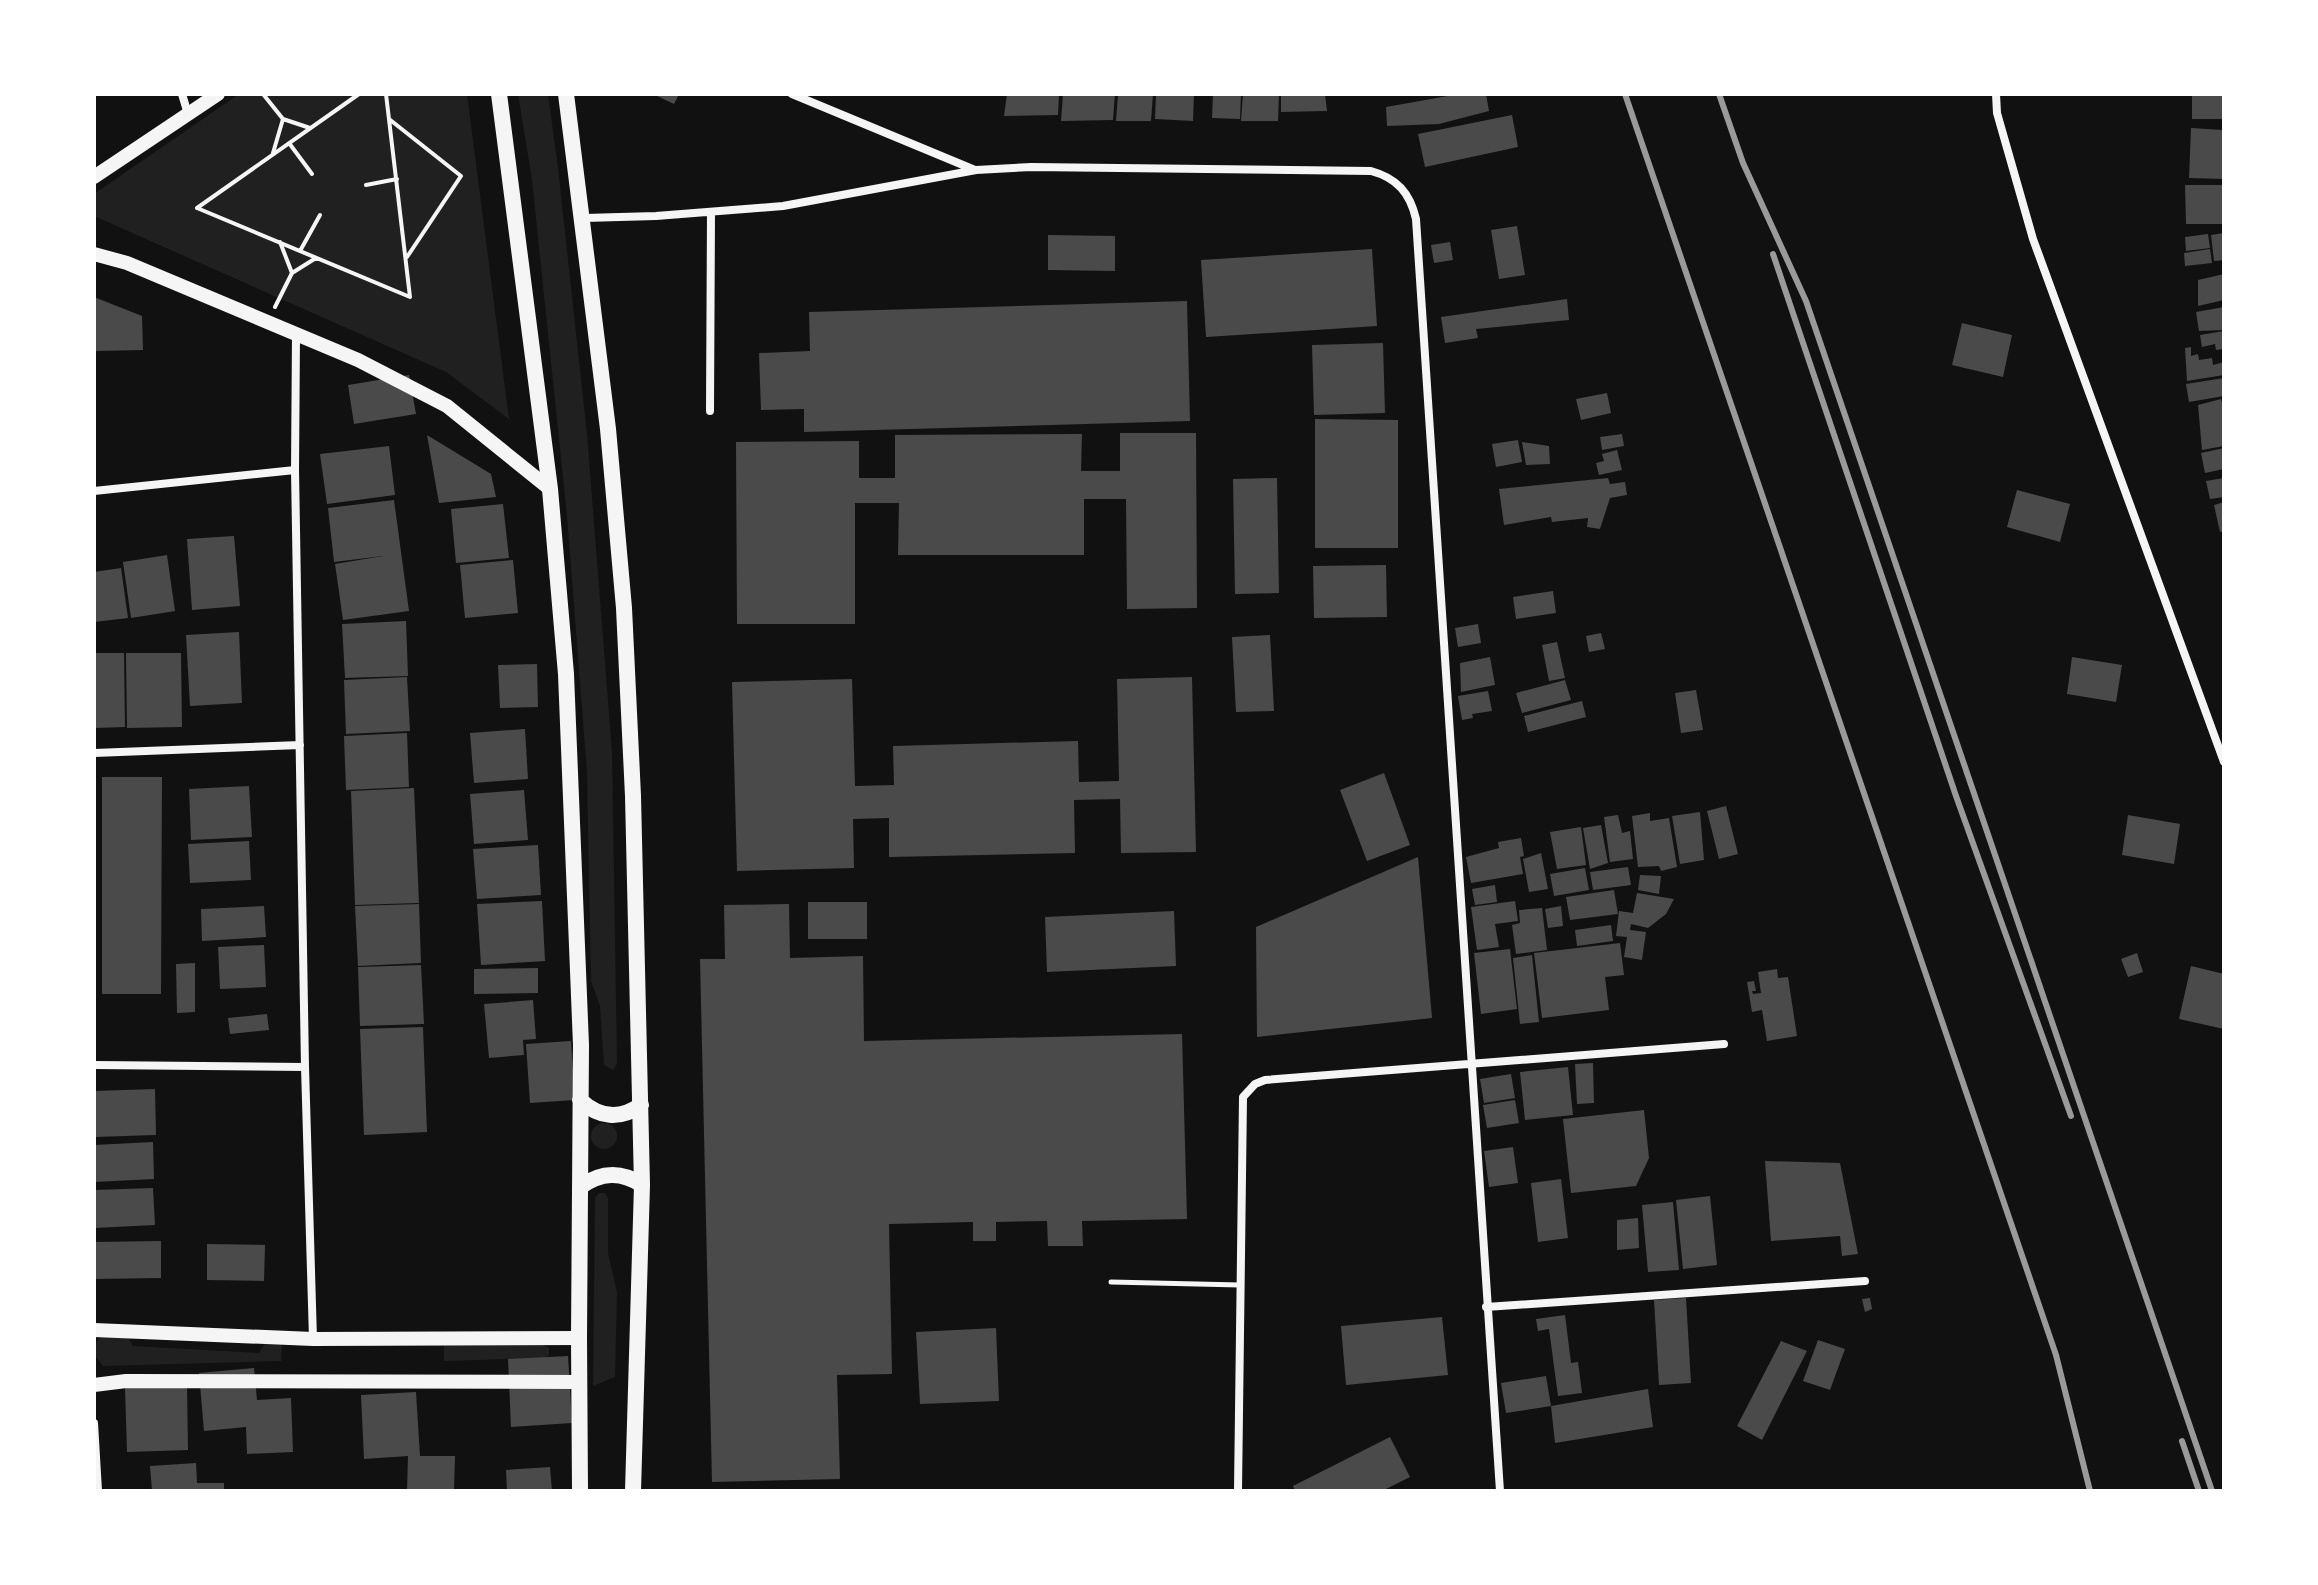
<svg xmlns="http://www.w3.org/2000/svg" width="2318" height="1585" font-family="'DejaVu Sans',sans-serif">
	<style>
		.green { fill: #202020 }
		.building { fill: #4a4a4a }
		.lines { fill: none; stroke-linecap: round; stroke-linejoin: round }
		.path { stroke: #f5f5f5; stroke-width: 4 }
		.service { stroke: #f5f5f5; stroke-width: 5 }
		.minor { stroke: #f5f5f5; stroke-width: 8 }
		.tertiary { stroke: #f5f5f5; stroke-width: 14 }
		.primary { stroke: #f5f5f5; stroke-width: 16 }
		.rail { stroke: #9a9a9a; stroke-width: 6 }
	</style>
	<rect width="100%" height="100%" fill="#111"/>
	<path class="green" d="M239,94H467L509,419L446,372L94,216V194Z
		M518,94H548L558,168L587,434L612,752L617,1064L613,1070L604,1065L600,1006L591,981L587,772L567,516L532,180Z
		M591 1136a13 13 0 1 1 26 0a13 13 0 1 1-26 0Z
		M599,1193H605L608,1198V1253L617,1292L615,1377L593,1386L595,1198Z
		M124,1331L133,1346L259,1353L266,1342L282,1343L281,1361L103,1366L96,1357L95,1344L104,1333Z
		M444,1344H541L549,1348V1355L537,1362L507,1359L444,1361Z"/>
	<path class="building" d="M653,94H679L674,104Z
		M1007,94H1059L1058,115L1004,116Z
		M1063,94H1115L1113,120L1061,121Z
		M1118,94H1153L1151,121H1116Z
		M1156,94H1194L1193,121L1155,119Z
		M1213,94H1241L1240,119L1212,118Z
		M1243,94H1279L1278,121H1241Z
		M1281,94H1325L1327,111L1281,112Z
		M1459,94H1486L1489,111L1439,124L1387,126L1386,107Z
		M2192,94H2224V119H2192Z
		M1512,115L1518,147L1425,167L1418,134Z
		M2191,128L2223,130L2224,179L2189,178Z
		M2185,185H2224V224H2186Z
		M1517,226L1525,275L1499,279L1491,230Z
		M2224,233V260L2214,261L2211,235Z
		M2208,234L2210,248L2186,251L2185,237Z
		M1048,235L1115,236V271L1048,270Z
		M1450,242L1453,260L1434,263L1431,245Z
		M1372,249L1377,326L1206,337L1201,260Z
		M2210,249L2212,263L2185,266L2184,253Z
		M2224,274V300L2198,306V280Z
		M94,297L142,316L143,350L96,351Z
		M1567,299L1569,320L1476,329L1478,338L1445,343L1441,317Z
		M1187,301L1190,421L804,432V409L761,410L759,353L810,351L809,312Z
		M2224,307V330L2199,331L2196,312Z
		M1962,323L2012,335L2003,377L1952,365Z
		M2224,331V349L2216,350L2215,344L2202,347L2200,335Z
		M1383,343L1385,413L1314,415L1312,345Z
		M2191,347V356L2198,354L2199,360L2212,358L2213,365L2224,362V375L2187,381L2185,348Z
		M409,375L416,414L354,424L348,385Z
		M2224,378V396L2189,402L2186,384Z
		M1607,393L1611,413L1581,420L1576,399Z
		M2221,399L2224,410V446L2202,450L2198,405Z
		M1315,419L1398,420V548H1315Z
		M1120,433H1196L1197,608L1127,609L1126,499H1084V555H898L899,503H855V624H737L736,442L859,441V478H895V435L1082,434L1081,471H1120Z
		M1622,434L1624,446L1602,450L1600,437Z
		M427,435L491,474L496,497L439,503Z
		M1518,440L1522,462L1496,467L1492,444Z
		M1522,442L1549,446L1550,464L1526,465Z
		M389,446L395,495L327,504L320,454Z
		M2224,448V469L2205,473L2201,453Z
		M1617,450L1622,470L1599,475L1596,463L1604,461L1602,454Z
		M1277,478L1279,593L1235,594L1233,479Z
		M1608,478L1610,484L1625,482L1627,495L1610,498L1600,529L1587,527L1588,518L1552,522L1551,517L1504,525L1499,489Z
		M2224,478V497L2210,499L2206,481Z
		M2017,490L2070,504L2060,542L2007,527Z
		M394,500L409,611L343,620L335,564L383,556L334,562L328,508Z
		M2224,502V531L2220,532L2214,505Z
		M503,504L509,558L456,563L451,509Z
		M234,536L240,606L192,610L187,539Z
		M167,555L175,611L131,618L123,562Z
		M513,560L518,613L465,618L460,565Z
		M1386,565L1387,617L1314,618L1313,566Z
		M121,568L128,618L94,622V572Z
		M1553,591L1556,613L1516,619L1513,597Z
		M406,621L408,676L345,678L342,624Z
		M1478,624L1481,643L1458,647L1455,628Z
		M239,632L242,703L190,706L186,635Z
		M1601,633L1605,649L1589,652L1586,636Z
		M1270,635L1274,711L1236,712L1232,637Z
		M1557,642L1565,678L1549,681L1542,645Z
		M94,653H124L125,727L94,728Z
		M126,653H181L182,727L127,728Z
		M1490,657L1495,685L1461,692L1460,663Z
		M2072,657L2122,665L2116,702L2067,694Z
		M537,664L538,707L500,708L498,665Z
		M407,677L410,731L346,734L344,680Z
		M1192,677L1196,852L1121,853L1120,799L1074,800L1075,853L889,857V818L853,819L854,868L737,871L732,682L852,679L855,786L894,785L893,746L1078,741L1079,782L1119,781L1117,679Z
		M1565,680L1571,700L1522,713L1516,693Z
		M1696,690L1703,730L1681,733L1675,693Z
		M1488,691L1492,711L1472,714L1473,718L1462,720L1458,696Z
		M1582,701L1586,717L1528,732L1524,716Z
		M525,729L528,779L474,783L470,733Z
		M407,733L409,787L346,790L344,736Z
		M1384,773L1410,845L1367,861L1340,790Z
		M102,777H162L161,994H102Z
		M249,786L252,837L191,840L189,789Z
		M414,788L419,903L355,905L351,791Z
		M524,790L528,840L474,844L470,794Z
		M1726,806L1738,854L1719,859L1707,811Z
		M1700,812L1704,860L1680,864L1672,816Z
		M1650,813V821L1669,818L1677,867L1661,871L1659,866L1638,867L1632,816Z
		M1618,815L1622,833L1630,831L1633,859L1610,862L1604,817Z
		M2128,815L2180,824L2174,864L2122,855Z
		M1601,825L1608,863L1590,869L1583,828Z
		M1581,827L1586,865L1557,869L1550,832Z
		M1521,838L1524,856L1520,857L1523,874L1471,883L1466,857L1499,848L1498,842Z
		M249,841L251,880L190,883L188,844Z
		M538,845L541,895L477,899L473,849Z
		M1541,853L1548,889L1529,892L1523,859Z
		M1418,857L1432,1018L1257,1037L1256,927Z
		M1628,867L1631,885L1593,890L1590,872Z
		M1585,868L1589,890L1554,896L1550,874Z
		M1640,875L1661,876L1659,894L1638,890Z
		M1495,885L1497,902L1475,905L1472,889Z
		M1614,890L1618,914L1570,920L1566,897Z
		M1637,893L1674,899L1666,914L1648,928L1631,924L1630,930L1646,932L1642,960L1624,957L1627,937L1616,936L1619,911L1633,913Z
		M542,901L545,961L481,965L477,904Z
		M1515,901L1518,921L1495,924L1499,947L1477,950L1471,907Z
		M808,902H867V939H808Z
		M419,904L421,963L358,966L355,906Z
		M789,904L790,958L863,956L864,1041L1182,1034L1187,1219L1082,1221L1083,1246H1048L1047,1221L996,1222V1241H973V1222L889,1224L892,1374L837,1375L840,1479L712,1482L700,959H725L724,905Z
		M264,906L266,937L202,941L201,909Z
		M1561,906L1563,926L1548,928L1545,909Z
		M1542,908L1547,950L1516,954L1512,925L1520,923L1519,910Z
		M1174,911L1176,966L1047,972L1045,917Z
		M1611,925L1613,941L1577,946L1575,930Z
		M1620,943L1624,975L1605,977L1609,1010L1542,1018L1534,953Z
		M264,945L266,987L220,989L218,947Z
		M1510,949L1517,1009L1481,1014L1474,953Z
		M2137,953L2143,972L2128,977L2121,959Z
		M1532,955L1539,1022L1520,1024L1513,958Z
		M195,963V1012L177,1013L176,964Z
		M421,965L424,1024L360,1026L358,967Z
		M2191,966L2224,974V1029L2179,1019Z
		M538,968V993L474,994V969Z
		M1777,969L1778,978L1788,977L1797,1036L1767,1041L1762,1010L1752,1012L1747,982L1754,981L1756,991H1752L1753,994L1761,993L1758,972Z
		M533,1000L536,1039L523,1040L524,1055L489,1058L484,1004Z
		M267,1014L269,1030L230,1034L228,1018Z
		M423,1027L427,1132L364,1135L360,1029Z
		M571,1041L575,1100L530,1103L526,1044Z
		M1593,1063L1594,1103L1577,1104L1575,1064Z
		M1568,1067L1573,1115L1525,1120L1520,1072Z
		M1511,1074L1515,1098L1484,1103L1480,1079Z
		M155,1089L156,1135L94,1137V1091Z
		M1515,1100L1519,1123L1487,1128L1483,1105Z
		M1644,1110L1649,1158L1636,1186L1571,1193L1563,1119Z
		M153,1142L154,1179L94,1182V1145Z
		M1513,1147L1518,1183L1489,1187L1484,1151Z
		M1765,1161L1840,1163L1858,1254L1842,1256L1840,1236L1771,1241Z
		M1561,1179L1568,1238L1538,1242L1531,1183Z
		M153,1188L155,1225L94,1228V1190Z
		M1710,1196L1717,1265L1683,1269L1676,1200Z
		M1673,1202L1679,1270L1648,1272L1642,1205Z
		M1638,1218L1639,1248L1617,1250V1220Z
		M161,1241V1278L94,1279V1242Z
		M207,1244L265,1245L264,1281L207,1280Z
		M1686,1298L1691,1383L1659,1385L1654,1300Z
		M1870,1298L1872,1309L1865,1312L1862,1299Z
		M1565,1315L1571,1363L1578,1362L1582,1393L1558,1396L1549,1329L1538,1331L1536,1319Z
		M1442,1317L1448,1375L1346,1385L1341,1326Z
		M996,1328L999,1401L920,1404L916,1332Z
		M1818,1340L1845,1349L1830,1390L1803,1381Z
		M1781,1341L1807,1351L1762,1440L1737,1426Z
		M568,1356L572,1423L511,1427L508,1359Z
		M254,1368L257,1400L291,1398L293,1452L247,1454L246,1427L204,1431L199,1373Z
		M1546,1376L1551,1406L1506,1413L1501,1383Z
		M187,1386L188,1450L127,1452L125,1388Z
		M1648,1389L1653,1427L1555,1443L1551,1406Z
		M416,1392L420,1456H455L454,1491H407L408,1456L364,1459L361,1395Z
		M1390,1437L1410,1477L1382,1491H1295L1293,1486Z
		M196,1463L197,1483H224V1491H152L150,1466Z
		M550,1467L552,1491H507L506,1470Z"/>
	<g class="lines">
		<path class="path" d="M263,94L283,119
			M389,119L461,176L407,257
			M289,143L312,174
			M273,153L283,119L310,128
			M366,185L397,179
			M197,208L410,297L386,94
			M197,208L359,94
			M280,242L292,273L316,258
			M300,251L320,215
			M275,307L292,273"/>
		<path class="service" d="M1111,1282L1240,1285"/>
		<path class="minor" d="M182,94L188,114
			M792,94L975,170
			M1996,94L1997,113L2033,239L2224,762
			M584,218L656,216L783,206L976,170L1031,167L1371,171C1397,178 1410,193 1416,219L1500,1491
			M296,335L295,470L305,1067L313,1339
			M710,411L711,212
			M94,491L295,470
			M94,753L300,745
			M94,1065L305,1067
			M1486,1307L1865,1281
			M94,1423L98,1491
			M1238,1491L1243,1097L1255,1084L1265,1080L1724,1044"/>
		<path class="tertiary" d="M94,177L218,94
			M94,254L127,263L358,360L447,406L550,489
			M94,1330L313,1339L579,1338
			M94,1385L126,1381L579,1382"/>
		<path class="primary" d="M499,94L550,489L566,674L581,1045L579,1338L580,1491
			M566,94L608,429L624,608L633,796L642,1185L633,1491
			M580,1100C599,1118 620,1120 641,1105
			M580,1187C601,1172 621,1171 642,1185"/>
		<path class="rail" d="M1625,94L2056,1355L2090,1491
			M1719,94L1743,163L1806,301L2212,1491
			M1773,254L1956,796L2071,1116
			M2182,1441L2199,1491"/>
	</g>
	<rect width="2318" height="1585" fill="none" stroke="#ffffff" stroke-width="192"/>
</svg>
